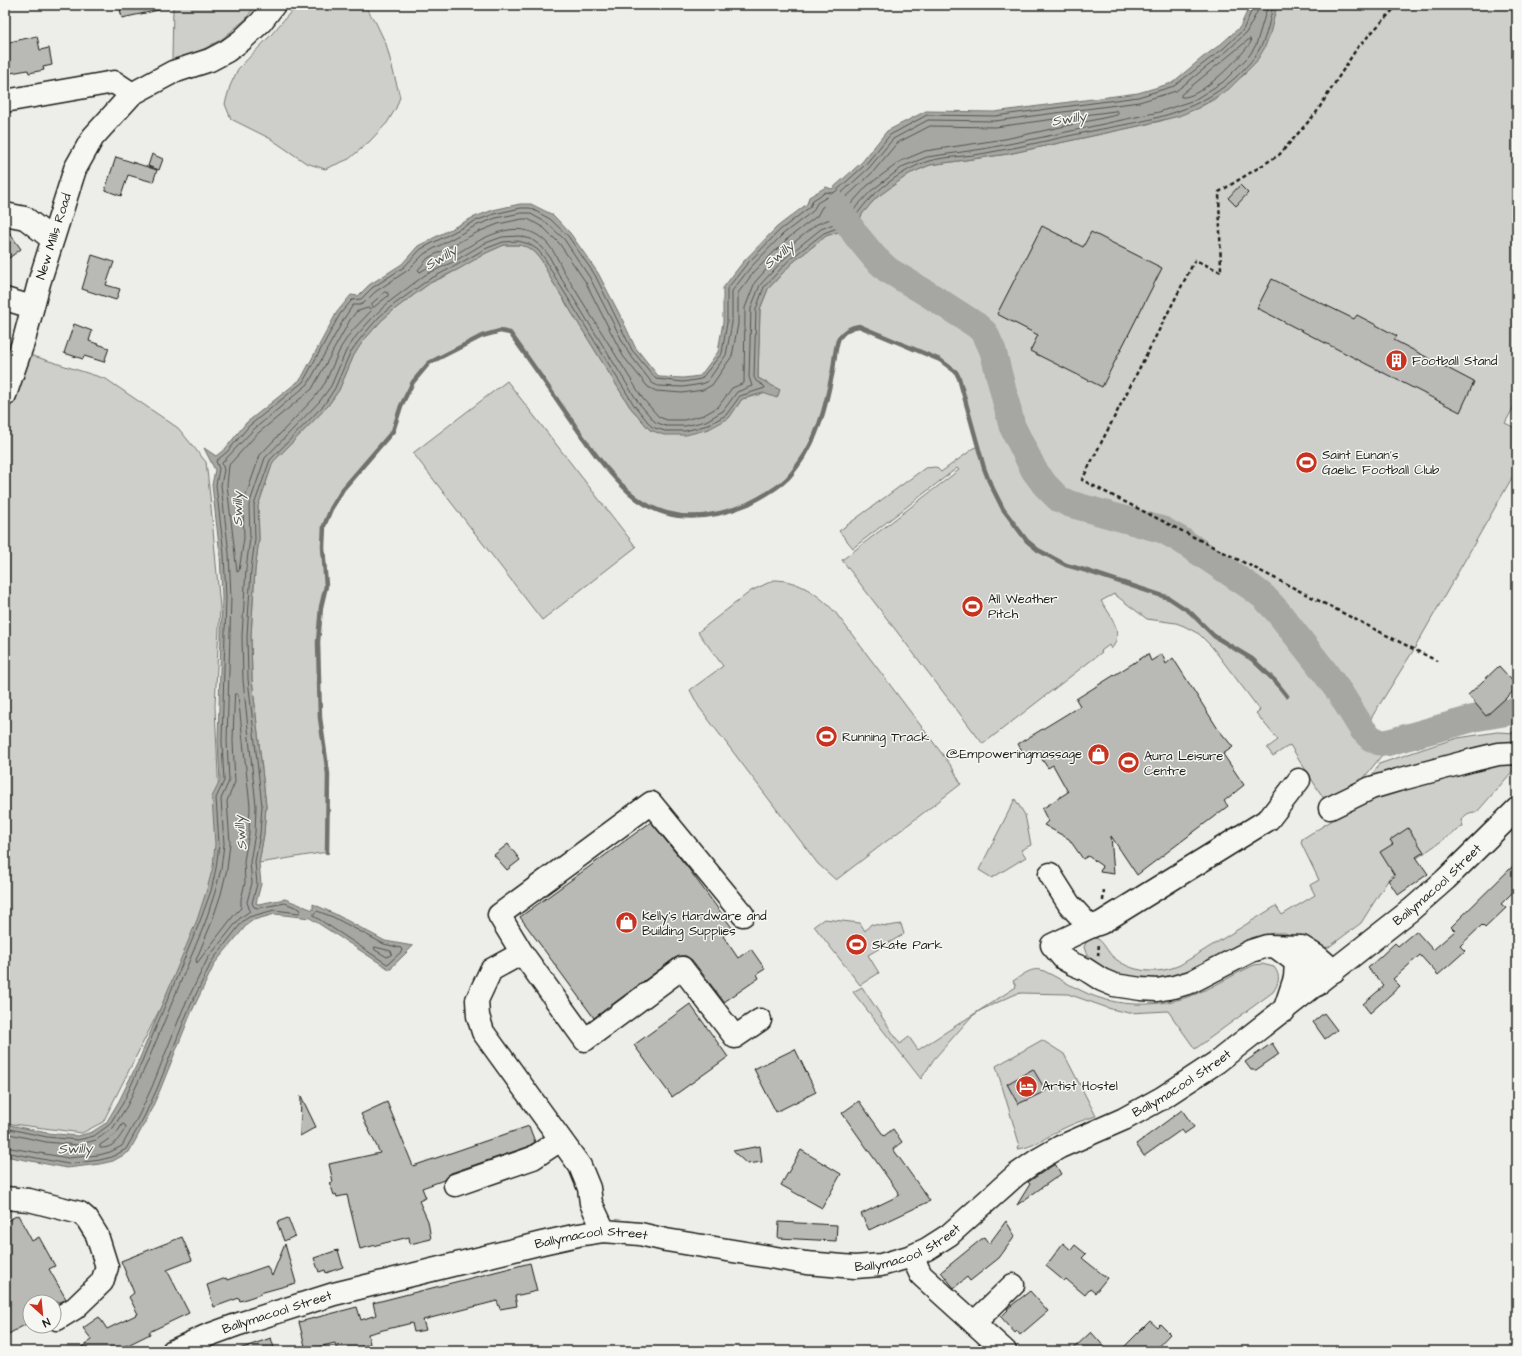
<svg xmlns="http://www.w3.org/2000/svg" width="1522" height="1356" font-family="'Architects Daughter',sans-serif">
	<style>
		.green { fill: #cececb; stroke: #757574 }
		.water { fill: #a6a6a3; stroke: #6f6f6d }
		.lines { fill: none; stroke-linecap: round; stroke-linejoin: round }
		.shore { stroke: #535352; stroke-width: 1 }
		.stream { stroke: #6f6f6d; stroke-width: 4.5 }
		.river { stroke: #a6a6a3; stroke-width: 27 }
		.building { fill: #b9b9b6; stroke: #1c1c1c }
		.minor-casing { stroke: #1c1c1c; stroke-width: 25 }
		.major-casing { stroke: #1c1c1c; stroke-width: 25 }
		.path { stroke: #1c1c1c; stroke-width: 2.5; stroke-dasharray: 4 3; stroke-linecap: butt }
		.minor { stroke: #f6f6f2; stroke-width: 22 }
		.major { stroke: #f6f6f2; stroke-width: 22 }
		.labels { text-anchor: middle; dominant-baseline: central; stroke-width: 3; stroke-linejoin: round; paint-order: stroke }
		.street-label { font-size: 13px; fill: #1c1c1c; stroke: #f6f6f2 }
		.poi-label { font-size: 13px; fill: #1c1c1c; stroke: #f6f6f2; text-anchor: start }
		.water-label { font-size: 14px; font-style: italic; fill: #535352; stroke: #f6f6f2 }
	</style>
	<rect width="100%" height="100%" fill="#edede9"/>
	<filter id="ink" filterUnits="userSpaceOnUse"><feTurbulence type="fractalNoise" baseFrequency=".025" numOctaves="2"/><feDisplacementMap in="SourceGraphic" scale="8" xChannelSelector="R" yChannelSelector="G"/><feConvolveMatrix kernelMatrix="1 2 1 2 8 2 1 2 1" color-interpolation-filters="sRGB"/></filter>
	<g filter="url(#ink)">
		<path class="green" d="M173,5H255L247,18L222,39L193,55L172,61Z
			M300,5H364L376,23L386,44L400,97L396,108L387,123L369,142L349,159L325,169L306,163L271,139L231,119L225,104L230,86L238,69L270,36L288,15Z
			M1277,5H1517V401L1505,423L1517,429V469L1413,651L1368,723L1348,688L1306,631L1278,602L1265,598C1290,626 1313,656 1336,687C1349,706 1357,731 1379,742L1382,755L1355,789L1360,795L1379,764L1435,745L1458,738L1497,732L1517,733V766L1477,812C1469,812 1466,814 1461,820L1463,826L1390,877L1361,923L1329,947L1323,948L1285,933H1273L1259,937L1200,968L1162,981L1130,979L1112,973L1090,958L1086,953L1084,947C1086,941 1092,936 1098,939C1103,942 1108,952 1112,956C1131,973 1158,975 1180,965L1276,906L1282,915L1315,895L1310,885L1319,880L1301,843L1302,839L1336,818L1290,745L1273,756L1267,748L1278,740L1256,713L1260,710L1212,647L1199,634L1184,626L1176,623L1147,619L1114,594L1101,601C1110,614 1125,634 1111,649L1109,645L1101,651L1102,652L983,744L842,560L959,470L957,468L853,548L839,531L925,468L936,467L941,472L977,446C973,430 964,383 955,372C943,356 880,335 859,326C851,327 844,331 839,338C835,345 834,362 833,370C827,399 821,428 806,453C771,511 684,541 629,492C606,472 589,446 571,420C551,391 531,362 510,333L500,331L482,336L429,363L413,382L401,406L393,431L343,489L331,509L324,526L323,547L326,586L321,607L318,642L320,718L328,774L327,852L259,863L264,834L266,806L252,679L251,636L255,570L259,539L258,506L273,462L327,407L339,390L354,355L363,341L382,320L395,309L430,283L446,276L486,253L504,245H519L528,247L536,253L542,261L551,279L630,407L650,430L729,418L742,399L780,390L758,378L760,309L768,289L792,263L826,236L838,232L854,233L855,234V227L863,213L876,198L909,174L930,165L1008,154L1134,127L1161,121L1198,108L1215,99L1245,74L1275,13Z
			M27,354L106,379L178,428L206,462L210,496L220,608L215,706L220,821L214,880L193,943L103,1122L82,1133L5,1123V423Z
			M507,381L636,547L542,620L413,453Z
			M774,580C799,580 819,595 835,612L952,767L961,784L836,880L818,864L699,707L690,690L723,666L698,632L751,591Z
			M1015,799L1025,815L1031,845L1021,850L1026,857L992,878L979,870Z
			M824,919L860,923L865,931L871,924L888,926L901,924L904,934L868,955L879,973L860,985L814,926Z
			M1262,964L1274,967C1281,976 1279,983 1273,992L1195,1049L1168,1011L1129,1013L1111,1009L1068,994L1021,993L1016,994L981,1010L971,1017L934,1059L921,1079L853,992L862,987L900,1044L909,1037L918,1050L1016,987L1013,981C1023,975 1032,966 1044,971C1057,977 1069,985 1082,991C1116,1008 1161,1008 1196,994C1216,986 1234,974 1254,965Z
			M1042,1040L1064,1054L1096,1116C1083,1120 1072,1124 1060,1130C1046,1137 1033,1148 1017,1149L1019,1143L996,1066Z"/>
		<path class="water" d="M1250,5H1277L1270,34L1264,49L1256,62L1229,89L1198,108L1179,116L1134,127L1008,154L930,165L909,174L876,198L863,213L855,227L856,235L854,233L838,232L826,236L792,263L768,289L760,309L758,378L780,390L777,398L763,393L742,399L729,418L709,429L686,435H664L650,430L630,407L551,279L542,261L536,253L528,247L519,245H504L486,253L459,269L430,283L395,309L382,320L363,341L354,355L339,390L327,407L273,462L258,506L259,539L255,570L251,636L252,679L266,806L264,834L259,863L261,884L256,903L258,904L285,899L313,910V904L335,914L385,941L413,946L393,966L391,969H389L310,918L275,914L250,921L215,963L191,1013L160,1090L147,1119L129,1152L113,1161L100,1164L67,1168L5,1156V1124L47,1133L78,1136L92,1132L106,1123L119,1101L139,1060L197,920L207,889L213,867L215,844L212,797L220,781L218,741L222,597L220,554L212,485L215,470L204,448L216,456L225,449L246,423L301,379L337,312L351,295L358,296L369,285L402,264L418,246L472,218L493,210L520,204H531L553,215L570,233L598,273L622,319L635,347L659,377L683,378L700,376L718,352L723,322V288L743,262L777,227L807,204L809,197L826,187L832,189L862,162L887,131L926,111L994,112L1138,93L1172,83L1202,58L1221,44L1240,27Z"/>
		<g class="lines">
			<path class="shore" d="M1250,39L1251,42C1241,57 1199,100 1181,97V95Z
				M1117,111L1119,113L1117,115L1005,139L925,151L901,161L867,186L851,204L843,217L833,218L817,224L782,252L755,282L745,308L744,383L732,388L718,407L704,415L684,420H667L659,417L643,399L564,272C559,262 555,252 547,243C519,214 483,238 456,254C444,260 431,265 420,272L418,270L428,258L478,232L498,224L522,219H528L544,228L559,243L585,281L623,356L648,387L656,391L682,393L703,390L712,385L732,356L738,324V293L754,272L787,239L817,216L822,207L828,204L836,203L843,200L873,172L897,143L930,126L995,127Z
				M385,292L388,293V296L374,307H372V304Z
				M368,308H370L371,311L351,332L341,347L325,383L315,397L260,455L243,504L244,538L239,571L237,572L227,485L229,465L257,434L312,389L350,320L356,312Z
				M235,694H237L238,695L250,806L249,833L244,861L245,883L241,899V908L235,914L197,963L196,960L211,924L221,894L227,869L230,843L227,801L235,782L233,741Z
				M317,911L333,917L384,944L401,948L402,951L389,963L387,964L314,916V914Z
				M375,947L391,951L392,954L387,957L375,950Z
				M123,1124L125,1125L126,1127C120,1137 114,1149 100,1148V1145L116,1134Z
				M5,1128L47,1137L78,1140L94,1136L109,1125L123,1103L142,1061L200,921L211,891L216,868L219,844L216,798L224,781L222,741L226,597L224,554L216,485L219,469L216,461L227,452L249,426L303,382L340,314L352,300L361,299L372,288L404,267L421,249L473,222L494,214L521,208H530L550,219L568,236L595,275L632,350L656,379L683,382L701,379L722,353L727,323V289L746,265L780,230L810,207L813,200L826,192L832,193L835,192L865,165L890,135L927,115L995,116L1138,97L1174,86L1224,48L1243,30L1254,5
				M5,1133L46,1142L78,1145L96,1140L113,1128L127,1106L147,1063L205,923L215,892L221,869L224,844L221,799L229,781L227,741L231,597L229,554L221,485L224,470L222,463L253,430L308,384L345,317L353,305H360L364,303L375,292L408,270L424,254L475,226L496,218L521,213H529L547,223L564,239L590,278L628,352L652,383L658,386L683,387L702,384L707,382L726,355L732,323V291L750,268L783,234L813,211L817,203L827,197L834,198L839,195L869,168L893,139L928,120L995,121L1139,102L1176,91L1227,51L1246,33L1258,10L1259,5
				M5,1147L68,1158L99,1155L110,1152L122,1146L139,1115L152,1087L183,1009L208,958L240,918L250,911L247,902L252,883L250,862L255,833L256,806L243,680L242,636L246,569L250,538L249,505L265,458L320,401L331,386L346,351L357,335L376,314L389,302L425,275L455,261L483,244L502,237L519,236L531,239L542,247L549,256L559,275L638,402L655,422L666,426H685L706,421L723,411L737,392L752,386L749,377L751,308L760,285L786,257L821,229L836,223H847L856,207L871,191L904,166L927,157L983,149L1034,139L1159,112L1194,100L1223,82L1249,56L1256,45L1268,5
				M5,1152L68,1164L100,1160L112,1157L126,1149L144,1117L157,1089L188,1011L212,961L243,921L249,917L274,910L299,913L301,911L300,909L285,903L258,908L254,907L252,903L257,884L255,862L260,834L262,806L248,679L247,636L251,570L255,539L254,505L270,460L324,405L335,388L350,353L360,339L379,317L392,306L428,280L457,265L485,249L503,242L518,241L529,244L538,250L545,259L555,277L634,405L652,427L665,431H685L708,425L726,415L740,396L765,388L764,386L756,381L754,377L756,309L764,287L789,260L824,233L837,228H850C860,200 901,169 929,161C947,156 967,157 986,153C1022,147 1057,138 1092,131C1147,120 1191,116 1235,78C1244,69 1254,60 1260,48C1267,36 1270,19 1273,5"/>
			<path class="stream" d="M327,852L328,774L320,718L318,642L321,607L326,586L323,547L324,526L331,509L343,489L393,431L401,406L413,382L429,363L482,336L500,331L510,333C531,362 551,391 571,420C589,446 606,471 629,492C664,524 707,521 748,504C762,497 777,489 788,478C794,471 801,461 806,453C821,428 827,399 833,370C834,363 836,343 839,338C844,331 851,327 859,326L940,360L956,372L959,378L984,468L989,481L1003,509L1027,541L1038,550L1066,565L1084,570L1169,598L1190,612L1214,636L1252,659L1275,681L1287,696"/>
			<path class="river" d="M837,207L856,235L875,258L888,270L928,294L976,325L985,333L993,351L1012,426L1034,470L1045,485L1059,499L1070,504L1163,530L1181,540L1251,587L1264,597L1278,612L1321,667L1340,693L1363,730L1371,738L1379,742L1386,743L1475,718L1509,712L1517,713"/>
		</g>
		<path class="building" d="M119,5H158L159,10L122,18Z
			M37,36L40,50L49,48L52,65L43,67L44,70L29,73L28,70L5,74V43Z
			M152,154L163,159L159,170L148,166Z
			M116,157L157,170L153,182L128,175L121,196L105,190Z
			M1240,185L1248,193L1236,206L1228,198Z
			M1042,226L1083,247L1091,232L1162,268L1102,387L1030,351L1038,335L997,314Z
			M5,227L21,249L5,261Z
			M92,255L114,262L106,285L120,289L116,300L82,289Z
			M1272,279L1354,319L1357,315L1397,336L1394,340L1474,382L1460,412L1257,308Z
			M74,324L92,331L89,341L109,348L104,362L84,356L83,359L64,353Z
			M1148,654L1151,661L1162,654L1166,664L1173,658L1218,729L1233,747L1223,754L1244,785L1224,801L1228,806L1137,875L1111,836L1114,874L1100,872L1102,866L1088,856L1083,859L1069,839L1044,825L1048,821L1042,809L1068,792L1053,765L1048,768L1036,751L1026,757L1018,744L1080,706L1076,699Z
			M1499,666L1517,686V688L1486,716L1468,695Z
			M651,822L688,868L733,929L723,936L738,958L751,949L765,969L757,974L759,978L724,1002L692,960L686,956H680L675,958L594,1018L520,917Z
			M1408,828L1424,852L1416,857L1428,874L1398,895L1388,880L1395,876L1380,852L1393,844L1390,840Z
			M508,844L520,860L507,870L494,855Z
			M1517,862V888L1501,904L1506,908L1485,928L1482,925L1460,946L1465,951L1438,975L1420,955L1393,979L1400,986L1370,1013L1363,1004L1384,986L1368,968L1395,943L1398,946L1416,931L1433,950L1455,931L1451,927Z
			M690,1004L728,1057L672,1097L634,1045Z
			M1324,1013L1337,1030L1325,1039L1313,1022Z
			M1272,1043L1279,1054L1256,1070H1251L1245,1062Z
			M795,1049L816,1092L776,1112L754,1069Z
			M1033,1069L1046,1091L1018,1104L1007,1084Z
			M301,1096L316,1127L300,1136Z
			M859,1101L884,1136L893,1129L902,1142L893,1149L930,1201L869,1230L861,1214L900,1195L842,1113Z
			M387,1102L413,1166L529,1126L535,1142L527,1147L451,1173L446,1177L444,1180L422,1188L426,1198L419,1201L428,1221L431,1239L410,1244L409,1237L360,1249L347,1195L337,1197L336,1194L334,1195L330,1183L333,1182L329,1164L380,1153L361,1114Z
			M1182,1110L1194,1127L1184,1134L1181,1130L1144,1156L1136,1144Z
			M760,1146L762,1162L747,1164L733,1151Z
			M801,1150L841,1174L822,1208L781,1185Z
			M1055,1164L1061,1174L1017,1205L1030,1184L1028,1182Z
			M18,1215L32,1241L39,1237L55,1266L49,1269L66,1299L61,1302H30V1322L5,1336V1222Z
			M288,1218L295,1236L284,1241L277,1222Z
			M1006,1221L1015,1236L999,1258L970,1281L967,1277L954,1288L941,1272L984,1237L989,1244Z
			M779,1222L837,1225L836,1241L778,1238Z
			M182,1237L192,1260L167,1270L189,1313L149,1332L150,1334L116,1351H76L92,1340L83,1328L99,1317L107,1329L138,1314L129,1297L134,1293L121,1261Z
			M1063,1243L1071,1250L1075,1245L1086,1254L1082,1258L1107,1278L1095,1293L1090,1289L1085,1295L1066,1279L1064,1281L1046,1266Z
			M285,1244L296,1283L260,1293L261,1294L240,1301L239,1298L214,1307L207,1285L226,1278L227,1280L267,1266L272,1276Z
			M338,1250L343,1267L326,1273L325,1270L319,1272L314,1258Z
			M530,1263L537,1291L515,1296L517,1306L500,1309L497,1301L423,1320L426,1330L414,1332L412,1323L383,1330L368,1334L370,1344L348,1351H337L335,1343L306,1350L299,1322L357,1307L361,1320L376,1315L373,1303Z
			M1030,1291L1048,1311L1020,1335L1017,1331L1015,1333L1001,1317L1008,1310L1007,1309Z
			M1150,1321L1157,1327L1160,1324L1170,1334L1154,1351H1120Z
			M1091,1332L1108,1351H1071Z
			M271,1338L275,1351H240L239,1349Z"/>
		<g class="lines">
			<defs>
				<g id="minor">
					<path d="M5,101L114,82L132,94"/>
					<path d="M5,214L25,218L52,239"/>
					<path d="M5,299L32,307"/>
					<path id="s1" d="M5,395L24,340L39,283L75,169L93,137L132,94L173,72L210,60L227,51L242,40L261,22L274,5"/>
					<path d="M1330,808L1371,788L1398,780L1473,760L1498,754L1517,753"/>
					<path d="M1050,874L1069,904L1090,927L1052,945L1064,959L1073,964L1085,969L1102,980L1114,985L1141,989L1157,990L1174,987L1191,982L1251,951L1267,946L1302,947L1318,957L1334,971"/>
					<path d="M1090,927L1101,923L1269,819L1299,780"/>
					<path d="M1276,947L1296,962L1317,985"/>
					<path d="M522,953L499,915L651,803L743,915"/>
					<path d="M1284,1011L1295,978L1296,962"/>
					<path d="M455,1185L533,1158L560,1140"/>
					<path d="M5,1198L29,1200L80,1213L87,1219L97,1235L107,1267L102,1282L75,1308L57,1319"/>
					<path d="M604,1231L591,1203L589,1188L580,1166L483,1032L478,1016L477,1000L491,970L522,953L585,1040L682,968L735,1037L760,1020"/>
					<path d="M912,1256L921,1275L1005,1351"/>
					<path d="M974,1323L1013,1285"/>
				</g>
				<g id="major">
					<path id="s2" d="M173,1351L206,1336L239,1324L334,1294L542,1243L578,1235L604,1231L640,1234L666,1240L806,1263L855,1267L881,1265L912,1256L927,1249L949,1235L1016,1175L1039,1159L1060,1147L1124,1119L1162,1098L1217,1062L1412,909L1446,879L1517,809"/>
				</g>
			</defs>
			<use href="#minor" class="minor-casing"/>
			<use href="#major" class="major-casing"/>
			<path class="path" d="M1393,10L1357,48L1316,113L1279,155L1219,192L1221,272L1195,260L1082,480L1437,661
				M1103,901L1104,889
				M1098,956L1099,943"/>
			<use href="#minor" class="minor"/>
			<use href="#major" class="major"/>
		</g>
	</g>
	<defs>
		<symbol id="building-disc" viewBox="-11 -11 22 22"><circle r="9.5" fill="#c8321e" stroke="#f6f6f2"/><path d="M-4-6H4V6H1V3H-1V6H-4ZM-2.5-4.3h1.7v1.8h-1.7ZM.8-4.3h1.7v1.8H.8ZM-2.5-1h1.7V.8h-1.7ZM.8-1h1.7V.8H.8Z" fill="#fff"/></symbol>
		<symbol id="stadium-disc" viewBox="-11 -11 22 22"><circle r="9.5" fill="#c8321e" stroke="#f6f6f2"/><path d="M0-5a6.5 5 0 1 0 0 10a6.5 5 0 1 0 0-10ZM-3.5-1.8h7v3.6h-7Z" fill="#fff"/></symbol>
		<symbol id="shop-disc" viewBox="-11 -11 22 22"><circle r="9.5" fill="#c8321e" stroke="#f6f6f2"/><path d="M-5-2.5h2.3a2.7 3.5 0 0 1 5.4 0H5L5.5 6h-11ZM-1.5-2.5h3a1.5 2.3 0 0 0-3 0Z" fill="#fff"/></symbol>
		<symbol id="hotel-disc" viewBox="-11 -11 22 22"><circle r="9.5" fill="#c8321e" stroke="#f6f6f2"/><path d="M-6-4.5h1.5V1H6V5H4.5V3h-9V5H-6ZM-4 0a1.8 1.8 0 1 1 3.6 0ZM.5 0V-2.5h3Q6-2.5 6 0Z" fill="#fff"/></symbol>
	</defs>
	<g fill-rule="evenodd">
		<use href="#building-disc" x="1384" y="348" width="25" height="25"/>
		<use href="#stadium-disc" x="1294" y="450" width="25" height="25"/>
		<use href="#stadium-disc" x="960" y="594" width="25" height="25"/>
		<use href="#stadium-disc" x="814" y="724" width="25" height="25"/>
		<use href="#shop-disc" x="1086" y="742" width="25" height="25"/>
		<use href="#stadium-disc" x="1116" y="750" width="25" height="25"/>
		<use href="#shop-disc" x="614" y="910" width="25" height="25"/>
		<use href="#stadium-disc" x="844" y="932" width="25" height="25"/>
		<use href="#hotel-disc" x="1014" y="1074" width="25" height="25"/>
	</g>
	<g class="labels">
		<g class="street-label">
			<text stroke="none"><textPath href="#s1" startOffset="166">New Mills Road</textPath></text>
			<text stroke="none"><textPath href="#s2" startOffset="1407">Ballymacool Street</textPath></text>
			<text stroke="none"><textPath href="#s2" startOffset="1083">Ballymacool Street</textPath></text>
			<text stroke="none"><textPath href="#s2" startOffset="435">Ballymacool Street</textPath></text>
			<text stroke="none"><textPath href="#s2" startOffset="759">Ballymacool Street</textPath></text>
			<text stroke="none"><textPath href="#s2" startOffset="111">Ballymacool Street</textPath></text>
		</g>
		<g class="poi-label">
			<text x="1412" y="361">Football Stand</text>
			<text x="1322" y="455">Saint Eunan's<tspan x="1322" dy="15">Gaelic Football Club</tspan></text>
			<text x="988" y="599">All Weather<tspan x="988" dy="15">Pitch</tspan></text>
			<text x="842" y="737">Running Track</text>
			<text x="1082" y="754" text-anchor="end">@Empoweringmassage</text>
			<text x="1144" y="756">Aura Leisure<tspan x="1144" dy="15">Centre</tspan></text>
			<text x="642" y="916">Kelly's Hardware and<tspan x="642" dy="15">Building Supplies</tspan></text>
			<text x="872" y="945">Skate Park</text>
			<text x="1042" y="1086">Artist Hostel</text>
		</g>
		<g class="water-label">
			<text transform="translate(1069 119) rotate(-9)">Swilly</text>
			<text transform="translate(779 255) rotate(-40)">Swilly</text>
			<text transform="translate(441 258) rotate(-31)">Swilly</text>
			<text transform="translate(238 509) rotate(-90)">Swilly</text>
			<text transform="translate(241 833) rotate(-96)">Swilly</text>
			<text transform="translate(75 1149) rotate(-2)">Swilly</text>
		</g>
	</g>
	<rect width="1522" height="1356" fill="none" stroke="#f6f6f2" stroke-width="20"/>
	<rect x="10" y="10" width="1502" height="1336" fill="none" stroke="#1c1c1c" stroke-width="1.5" filter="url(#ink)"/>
	<g transform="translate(42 1314) rotate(153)"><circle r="19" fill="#f6f6f2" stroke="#9f9f9c"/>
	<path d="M0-3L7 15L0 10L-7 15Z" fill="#c8321e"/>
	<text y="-6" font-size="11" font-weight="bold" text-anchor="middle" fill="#1c1c1c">N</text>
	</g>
</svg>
